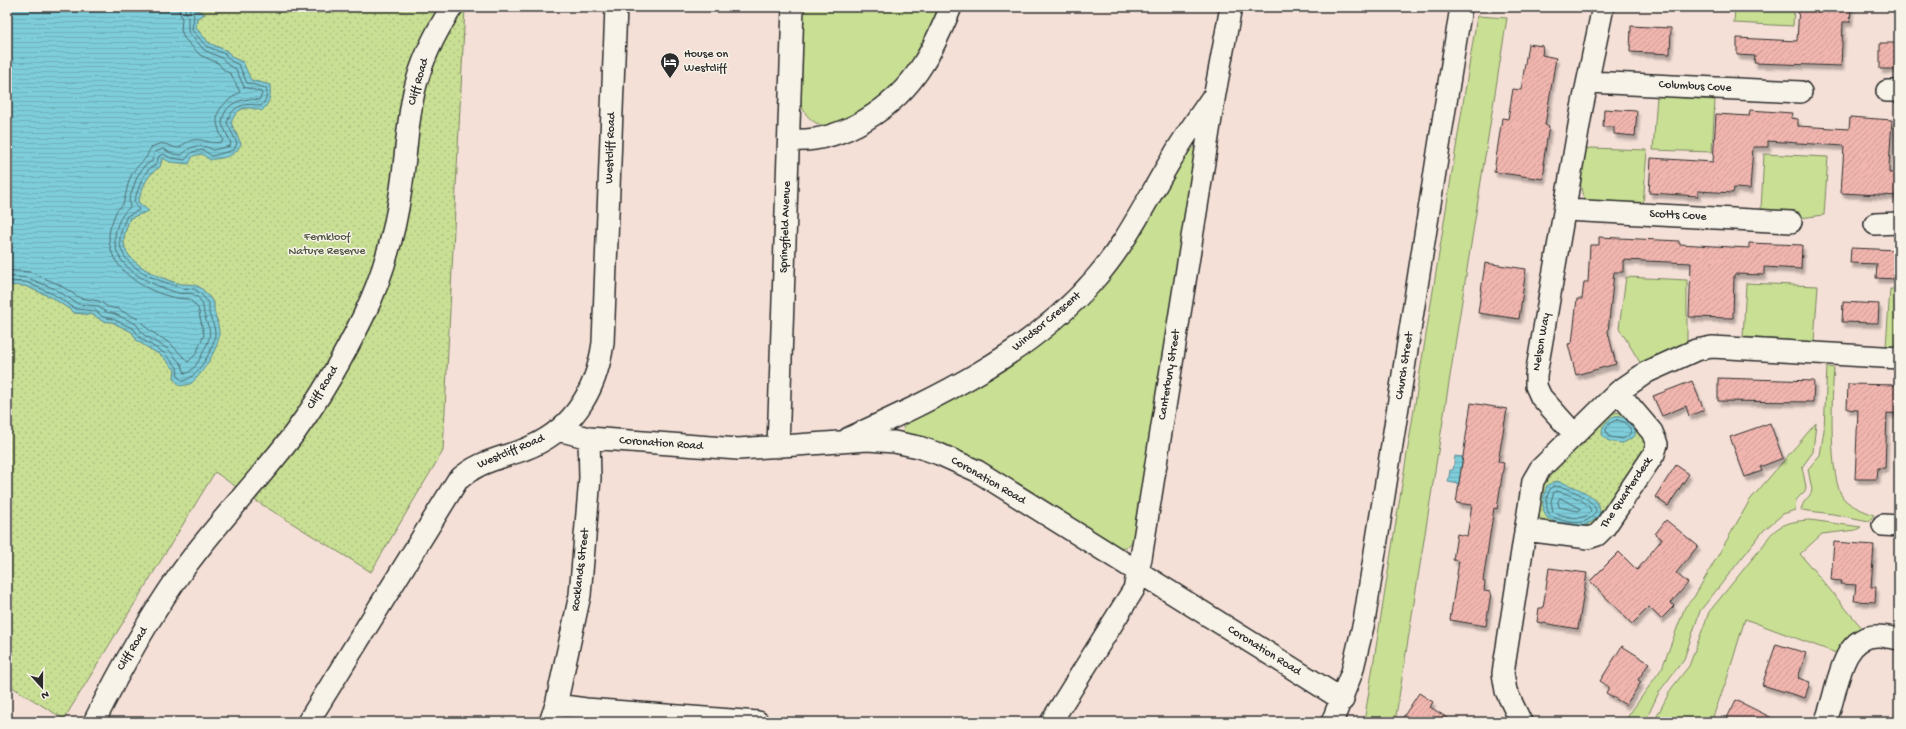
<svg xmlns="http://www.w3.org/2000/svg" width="1906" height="729" font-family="'Gochi Hand',sans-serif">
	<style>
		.grass { fill: #c9df94; stroke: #7a8560 }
		.park { fill: url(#park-dots); stroke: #7a8560 }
		.water { fill: url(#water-rules); stroke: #5d8c94 }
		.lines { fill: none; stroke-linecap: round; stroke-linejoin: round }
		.shore { stroke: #4c6c71; stroke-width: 1 }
		.building { fill: url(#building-hatch); stroke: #2b2b2b; filter: url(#shadow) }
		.street-casing { stroke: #2b2b2b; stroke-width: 24 }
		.street { stroke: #f7f3e8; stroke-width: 21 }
		.labels { text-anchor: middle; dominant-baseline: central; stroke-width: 3; stroke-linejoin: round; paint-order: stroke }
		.poi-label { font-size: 12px; fill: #2b2b2b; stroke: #f7f3e8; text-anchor: start }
		.street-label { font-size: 12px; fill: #2b2b2b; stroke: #f7f3e8 }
		.park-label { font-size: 12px; fill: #525845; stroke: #f7f3e8 }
	</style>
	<defs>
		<pattern id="park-dots" width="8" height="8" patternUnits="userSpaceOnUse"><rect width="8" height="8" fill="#c9df94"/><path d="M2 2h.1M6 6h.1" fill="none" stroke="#adc080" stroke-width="1.8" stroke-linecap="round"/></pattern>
		<pattern id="water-rules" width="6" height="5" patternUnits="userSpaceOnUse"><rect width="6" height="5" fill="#7ecdda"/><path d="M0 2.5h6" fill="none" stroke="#6db0bb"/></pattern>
		<pattern id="building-hatch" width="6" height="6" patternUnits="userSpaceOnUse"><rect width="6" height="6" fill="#f0b5ae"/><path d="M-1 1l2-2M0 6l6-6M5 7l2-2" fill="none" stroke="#ce9c96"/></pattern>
		<filter id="shadow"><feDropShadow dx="2.5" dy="4.5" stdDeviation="1" flood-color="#0004"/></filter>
	</defs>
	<rect width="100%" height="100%" fill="#f5e0d7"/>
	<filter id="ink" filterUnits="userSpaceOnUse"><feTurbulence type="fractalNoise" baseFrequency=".025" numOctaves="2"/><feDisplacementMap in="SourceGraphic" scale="8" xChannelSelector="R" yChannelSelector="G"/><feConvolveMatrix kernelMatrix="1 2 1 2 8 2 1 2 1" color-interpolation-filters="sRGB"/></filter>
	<g filter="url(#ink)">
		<path class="grass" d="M803,7H942L911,68L877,103L831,126C816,126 807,119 801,105Z
			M1735,7H1794L1793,26L1734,23Z
			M1477,16L1507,18L1395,722H1364Z
			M1657,96L1715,100L1712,152L1653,150Z
			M1192,147L1198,151L1136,538L1127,547L1115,548L904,434L903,426L906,422L1017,358L1189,148Z
			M1591,148L1647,150L1643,207L1588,204C1575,189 1583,167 1585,149Z
			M1764,154L1828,157L1824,215L1800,218L1799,212L1761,209Z
			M1626,277L1687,280V343L1655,355L1641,364L1619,328Z
			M1746,283L1818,286L1814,342L1743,337Z
			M1890,289H1899V346H1886Z
			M1827,367L1834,368C1832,393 1828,481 1844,499C1852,507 1864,511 1874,515L1869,521L1833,514L1801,510C1804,497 1810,499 1812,490L1808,469L1820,455L1824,430Z
			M1816,423L1813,452L1802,467L1806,487L1805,491L1796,500L1795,510L1783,514L1764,530L1700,611L1684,659L1659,692L1645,722H1624L1662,668L1685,607L1694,597L1750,500Z
			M1899,438V514H1896Z
			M1810,520L1861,527L1856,530L1822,534L1800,554L1862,628L1847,638L1836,653L1745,619L1727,679L1711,722H1654L1671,689L1689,666L1709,612L1765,543C1775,525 1790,521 1810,520Z"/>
		<path class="park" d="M190,7H465L443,451L371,572L253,499L215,472L64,719L7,684V285L25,286L51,297L75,313L94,315L102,321L112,322L132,332L137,341L162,356L175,370L174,379L218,321L213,313L214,303C209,297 205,290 199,287C192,283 187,285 181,284C163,280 128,265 124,245C123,235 127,226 130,218L148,211L138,202C143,187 146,175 160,167L162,158L202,154L241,144L231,123C235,111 241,108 253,107L270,85L250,80L243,62L233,58L227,51L209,43L196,28L197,18L205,14Z
			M1614,412L1628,414L1650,443L1601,522L1588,531L1545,524L1541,521L1538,514L1544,484L1548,476L1606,415Z"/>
		<path class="water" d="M7,7H190L205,14L197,18L196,28L209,43L227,51L233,58L243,62L251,80L270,85C271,96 270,102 262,111C246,105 237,107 231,123L241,144C234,158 225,157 210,160L202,154L193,156L189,164L170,162L162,158L160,167C146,175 143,187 138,202L149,211L130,218C127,226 123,235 124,245C128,265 163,280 181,284C188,285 192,283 199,287C205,290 209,298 214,303C213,315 220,324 219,336C218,349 200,378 190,384C187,385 183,385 180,386L174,379L175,370L162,356L137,341L132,332L112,322L102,321L94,315L75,313L51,297L25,286L7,285Z
			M1617,416C1627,418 1637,423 1635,436L1623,443C1618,443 1611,442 1607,440C1595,432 1607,418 1617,416Z
			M1455,456L1463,457L1459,484L1448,482L1450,470H1453Z
			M1557,481C1572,486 1600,494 1600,513C1587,533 1567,526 1548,519C1540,509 1543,497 1547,485Z"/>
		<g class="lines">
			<path class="shore" d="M7,270L30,272L58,284L80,298L99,301L108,307L118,309L138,319L149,330L171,344L188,362L196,354L204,335L198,308L189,299C157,299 108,274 109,236C109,229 114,217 117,210C119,208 122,206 123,204C127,193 127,182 133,172C137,166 145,160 147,156C149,151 150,147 156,145C165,141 171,148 179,148C198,131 205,146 222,142L223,140C210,113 219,107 240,92L231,74L224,70L218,63L200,55L184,38L181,30L182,19L178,7
				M7,276L28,278L55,289L78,304L97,306L106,312L115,314L136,324L144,335L168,349L182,365L185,374C195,371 202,355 206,346C214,330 207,327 204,314C203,306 203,301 196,296C190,291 184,295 178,293C152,285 112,269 115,236C116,225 122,213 130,207L129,200L137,177L144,166L152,161L155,152L163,149L173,154L182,155C191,145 201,143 213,150L230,146L231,143L222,124C223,103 242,97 259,100L262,94L261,92L244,87L236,69L228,65L222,58L204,50L188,31V17L184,7
				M7,281L26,282L53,294L76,309L96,311L103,317L113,319L134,329L140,338L164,353L177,367L178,377L182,381C196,380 215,348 215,334C215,325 211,321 209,313C209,310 209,306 209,304C205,299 201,293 196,290C190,287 185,290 179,287C156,280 117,267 120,237C121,230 124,222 127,216L139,210L134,201L142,179L148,170L156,164L159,156L163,154L171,158L185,160L192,152L203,150L212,156L234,150L237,143L227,123C232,105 245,102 261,106C266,101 268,94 266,88L247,83L239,65L231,61L225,54L206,46L192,30L194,15L190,11L189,7
				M1617,420L1625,422L1631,430L1630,434L1623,439L1610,437L1606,431C1606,425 1612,421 1617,420Z
				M1553,486C1564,485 1595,499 1596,511C1587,529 1565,522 1550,516C1545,508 1545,492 1553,486Z
				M1557,491C1567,494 1588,500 1591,511C1583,523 1565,516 1553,512L1551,501L1554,492Z
				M1560,498L1580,508V510L1578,511L1559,507L1558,502Z"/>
		</g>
		<path class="building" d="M1799,7H1851L1850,22H1843L1841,66L1754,63L1755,56L1737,55V38L1797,41Z
			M1631,26L1671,28L1670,54L1630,52Z
			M1880,43H1899V69H1880Z
			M1528,44L1543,46L1542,55L1556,58L1545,125L1549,126L1543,164H1545L1543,179L1494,172L1502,118L1508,119L1513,89L1521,90Z
			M1604,109L1637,111L1635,136L1614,134V127H1603Z
			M1750,110L1792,113L1791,118L1798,119V126L1849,129L1850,117L1892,120L1889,166V173H1899V196L1841,193L1844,146L1768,141V147H1753L1750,189L1734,188L1733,193L1698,191V196L1649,193L1651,158L1713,162L1716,114L1749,116Z
			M1599,237L1679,241V244L1749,248V243L1802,245L1801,269L1764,267V275L1735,274L1734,275L1733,318L1689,317L1691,263L1623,260V272H1614L1608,332L1616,364L1576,375L1568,344L1572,343L1577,299H1582L1584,282H1588L1590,245H1599Z
			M1851,248L1898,250L1897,279L1876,278L1877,264L1850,263Z
			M1485,263L1526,269L1519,319L1478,313Z
			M1843,302L1879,304L1878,323L1842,322Z
			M1718,378L1814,381L1813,402L1718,401Z
			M1692,381L1704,410L1689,416L1686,406L1662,416L1653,396Z
			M1848,384L1899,385V414L1887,413L1885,468H1878L1877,479H1855L1858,410L1847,409Z
			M1471,403L1507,409L1498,462L1504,463L1497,509L1494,508L1483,581L1485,582L1484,591L1491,592L1486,626L1450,620L1459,561L1453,560L1457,534L1467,536L1472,505L1456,503Z
			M1770,423L1783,458L1760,467L1762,471L1745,477L1730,437Z
			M1676,465L1689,474L1668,506L1655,497Z
			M1666,520L1698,546L1676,573L1688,583L1671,603L1674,606L1661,619L1649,607L1632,624L1590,581L1619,552L1637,570L1662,539L1655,534Z
			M1834,542L1874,545L1871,587H1876L1875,602L1854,601L1856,585L1840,584L1841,581L1831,580Z
			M1549,568L1587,573L1578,629L1537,622L1539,608H1543Z
			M1776,644L1806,653L1798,678L1810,682L1805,698L1762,685Z
			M1622,646L1649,663L1638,680L1641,682L1626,705L1606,693L1609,687L1600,681Z
			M1419,693L1433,702L1430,707L1454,722H1400Z
			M1736,700L1780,722H1725Z"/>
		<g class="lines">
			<defs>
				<path id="street" d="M1588,82L1801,92
					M1887,91H1899
					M789,140C841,144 896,108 923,64C934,47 943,26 951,7
					M1566,210L1791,222
					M1875,224L1899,223
					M558,430L589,438L738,449L868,440L894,442L919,447L939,454L977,471L1343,700
					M1575,435L1541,397L1536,386V375L1582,108L1603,7
					M849,438C938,397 1029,355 1094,280C1127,243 1148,197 1174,155C1185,136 1198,118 1211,99
					M778,447L793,7
					M1883,525L1899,526
					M1525,530L1588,538L1597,535L1605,527L1654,454L1657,444L1652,432L1618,392
					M556,705L586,709L758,722
					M94,722C119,672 146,623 178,577C214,525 259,481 296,431C322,395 345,354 364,315C383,276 395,231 401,189C406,157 407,124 414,92C421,62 435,33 452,7
					M308,722L457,481C477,462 497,459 523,450C571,432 596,393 603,343L616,7
					M550,722L556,705L580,595L590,478L589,438
					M1051,722L1134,589L1141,558L1215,93L1231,7
					M1332,722L1352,672L1364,622L1461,7
					M1521,722L1506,691L1503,673L1533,481L1540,469L1618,392L1647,372L1696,350L1712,347L1899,358
					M1825,722C1838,696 1838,635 1878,636C1885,636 1892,638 1899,639"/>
			</defs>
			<use href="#street" class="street-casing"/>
			<use href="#street" class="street"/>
		</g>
	</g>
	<defs>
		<symbol id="hotel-pin" viewBox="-11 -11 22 30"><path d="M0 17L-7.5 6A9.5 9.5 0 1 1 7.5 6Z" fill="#2b2b2b" stroke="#f7f3e8"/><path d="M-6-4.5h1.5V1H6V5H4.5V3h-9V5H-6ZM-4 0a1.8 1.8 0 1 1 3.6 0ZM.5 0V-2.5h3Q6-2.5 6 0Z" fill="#fff"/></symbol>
	</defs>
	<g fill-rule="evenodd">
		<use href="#hotel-pin" x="659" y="51" width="22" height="30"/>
	</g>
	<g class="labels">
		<g class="poi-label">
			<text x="684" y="55">House on<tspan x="684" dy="14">Westcliff</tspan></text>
		</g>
		<g class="street-label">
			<text transform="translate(419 82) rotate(-74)">Cliff Road</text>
			<text transform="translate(1695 87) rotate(3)">Columbus Cove</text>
			<text transform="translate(611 148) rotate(-88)">Westcliff Road</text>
			<text transform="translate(1678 216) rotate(3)">Scotts Cove</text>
			<text transform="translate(786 227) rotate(-88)">Springfield Avenue</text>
			<text transform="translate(1047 322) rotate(-40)">Windsor Crescent</text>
			<text transform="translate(1542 342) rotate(-80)">Nelson Way</text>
			<text transform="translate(1405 366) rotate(-81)">Church Street</text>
			<text transform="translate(1170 375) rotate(-81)">Canterbury Street</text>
			<text transform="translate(323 388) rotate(-58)">Cliff Road</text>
			<text transform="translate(661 444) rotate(4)">Coronation Road</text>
			<text transform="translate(511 452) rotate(-23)">Westcliff Road</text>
			<text transform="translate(988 481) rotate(30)">Coronation Road</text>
			<text transform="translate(1627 493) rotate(-56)">The Quarterdeck</text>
			<text transform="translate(581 570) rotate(-83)">Rocklands Street</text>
			<text transform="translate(133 649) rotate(-59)">Cliff Road</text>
			<text transform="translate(1264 651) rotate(32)">Coronation Road</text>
		</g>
		<g class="park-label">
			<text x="327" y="238">Fernkloof<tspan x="327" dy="14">Nature Reserve</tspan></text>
		</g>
	</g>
	<rect width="1906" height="729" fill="none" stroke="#f7f3e8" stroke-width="24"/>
	<rect x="12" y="12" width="1882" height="705" fill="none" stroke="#2b2b2b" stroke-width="1.5" filter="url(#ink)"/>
	<g transform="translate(42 687) rotate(159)" stroke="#f7f3e8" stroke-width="3" paint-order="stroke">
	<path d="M0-3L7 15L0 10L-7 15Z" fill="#2b2b2b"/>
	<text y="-6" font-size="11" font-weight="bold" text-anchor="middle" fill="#2b2b2b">N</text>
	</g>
</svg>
